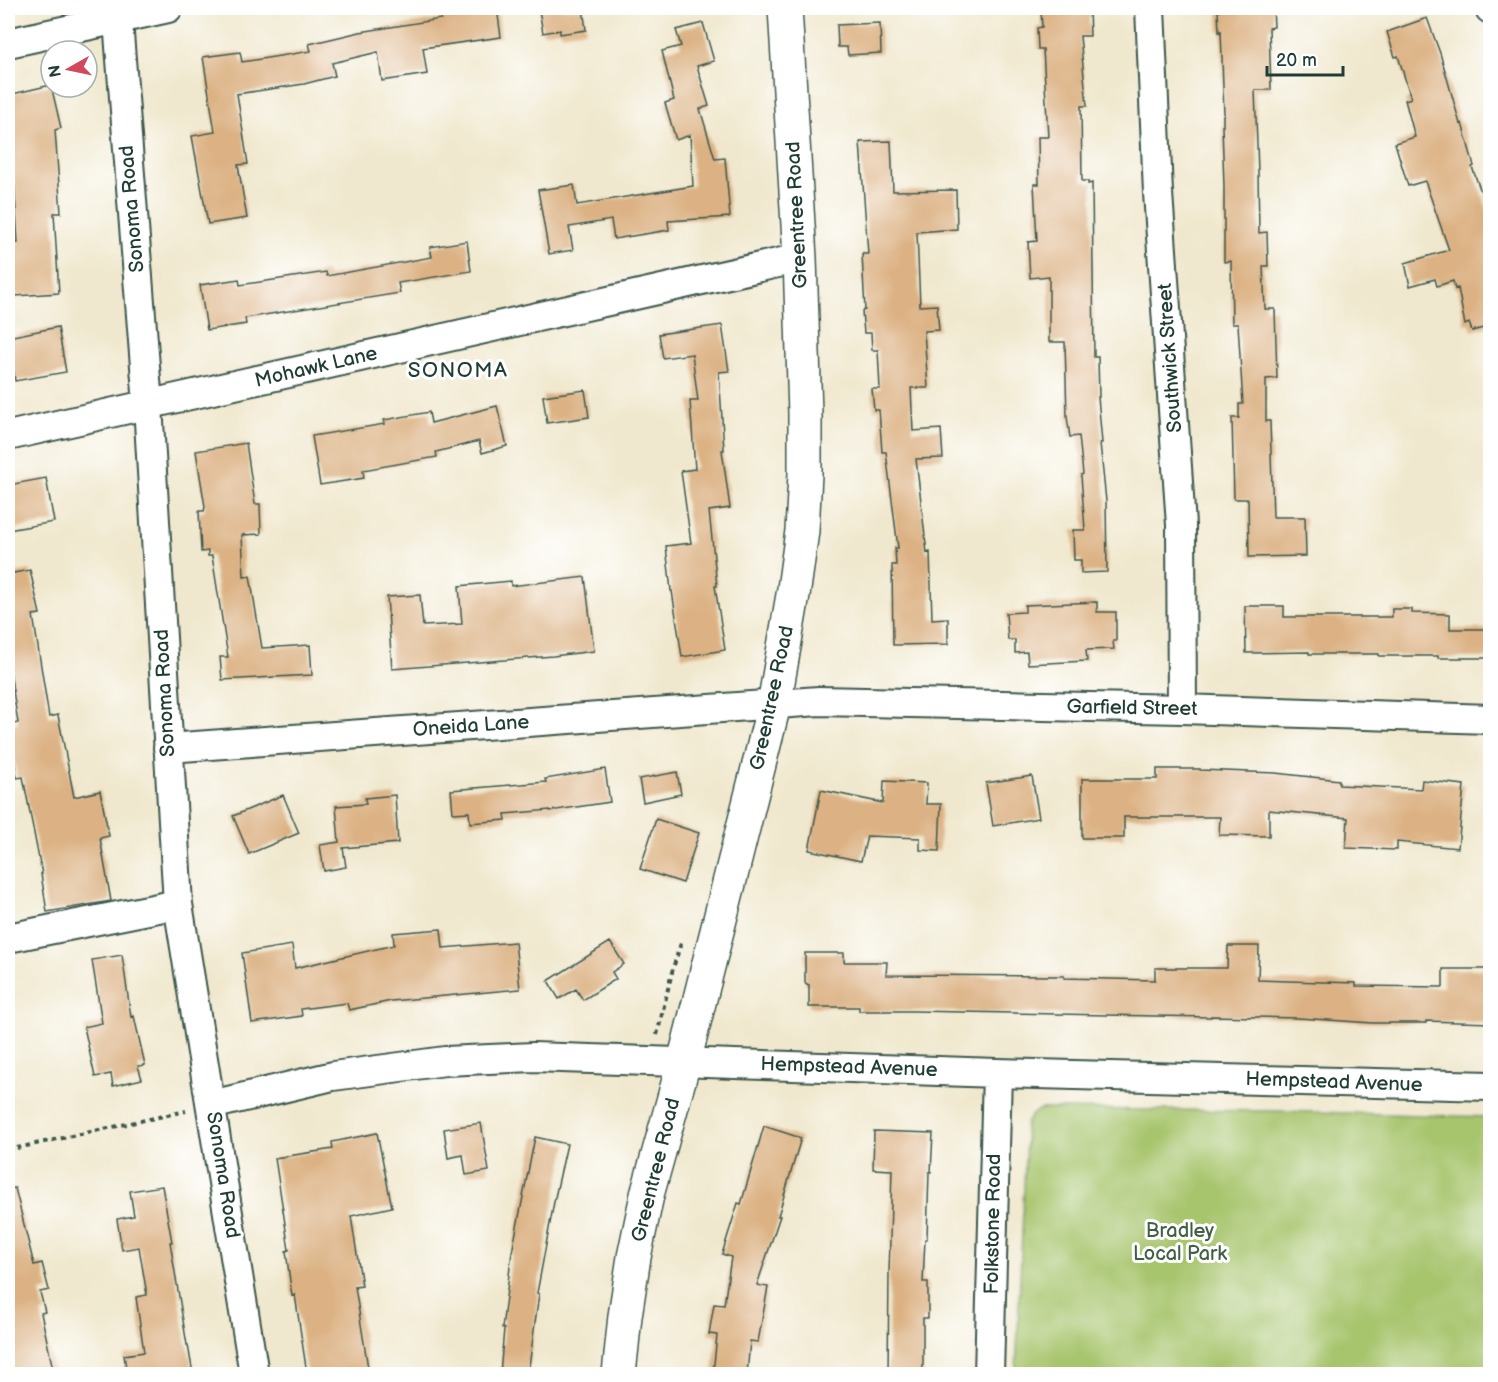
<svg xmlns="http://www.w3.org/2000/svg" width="1498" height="1382" font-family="'Balsamiq Sans',sans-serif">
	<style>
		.green { fill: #a7c56d; stroke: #638150; stroke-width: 1.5 }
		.building { fill: #dcb284 }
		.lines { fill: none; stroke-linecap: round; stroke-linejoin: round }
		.minor-casing { stroke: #3e574b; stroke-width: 32 }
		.tertiary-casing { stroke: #3e574b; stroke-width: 36 }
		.path { stroke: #3e574b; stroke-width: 4; stroke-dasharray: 4.5 4.5; stroke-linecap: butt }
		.minor { stroke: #fff; stroke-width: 28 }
		.tertiary { stroke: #fff; stroke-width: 33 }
		.labels { text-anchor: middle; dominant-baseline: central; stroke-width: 6; stroke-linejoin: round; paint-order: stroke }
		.street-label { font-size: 20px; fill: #1f3d34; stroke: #fff }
		.park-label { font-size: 20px; fill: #415f42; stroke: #fff }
		.neighbourhood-label { font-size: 21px; letter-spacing: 1.5px; fill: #1f3d34; stroke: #fff }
	</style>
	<rect width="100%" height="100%" fill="#fff"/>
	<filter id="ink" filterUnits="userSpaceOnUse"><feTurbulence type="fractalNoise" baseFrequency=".0167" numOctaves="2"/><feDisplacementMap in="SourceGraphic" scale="12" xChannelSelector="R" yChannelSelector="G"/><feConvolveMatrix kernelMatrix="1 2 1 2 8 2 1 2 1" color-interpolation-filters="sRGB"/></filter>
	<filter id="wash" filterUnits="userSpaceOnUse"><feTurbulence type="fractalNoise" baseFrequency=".008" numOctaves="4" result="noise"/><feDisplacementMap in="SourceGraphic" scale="24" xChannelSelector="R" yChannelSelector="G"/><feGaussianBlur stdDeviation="1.35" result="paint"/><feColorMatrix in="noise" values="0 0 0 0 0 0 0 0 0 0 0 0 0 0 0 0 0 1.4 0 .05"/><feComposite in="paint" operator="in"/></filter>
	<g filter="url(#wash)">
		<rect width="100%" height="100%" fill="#f0e8ce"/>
		<path class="green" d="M1042,1109L1279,1111L1490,1117V1374H1016L1026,1139C1023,1125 1028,1114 1042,1109Z"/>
		<g id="blocks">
			<path class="building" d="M471,8H497L501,37L423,48L427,74L382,81L378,52L332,63L335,76L304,84L237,94L248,164L238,165L247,218L208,224L192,136L215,132L203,57L240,52L242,62L311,51L309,44L360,32L441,19L440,12Z
				M550,8H583L586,30L560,34V30L543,33L539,10Z
				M1219,8H1273L1274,27L1269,28L1271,90H1255L1258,171L1259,233L1267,232L1268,266H1263L1265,309H1275L1277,378L1266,379V421H1270L1273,517H1305L1306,556L1249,557L1248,499H1234L1232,418H1239V404H1243L1238,324H1232L1231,261L1224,262V186L1222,126H1223V115H1224L1221,31L1219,32L1218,11H1220Z
				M1089,9L1090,36H1080L1087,106H1081L1082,181H1088V184L1092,183L1094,357H1098L1099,397H1098L1102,443H1100L1106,501L1107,572L1081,573V560H1074L1073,530H1085L1081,475L1083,474L1079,436L1070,437L1067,417L1065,342H1049V276L1030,278L1028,242L1037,241L1034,184H1039L1038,137H1048L1043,49H1038L1037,28L1042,27L1041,11Z
				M1427,18L1440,53L1460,124L1462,123L1474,166L1472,167L1491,219V326L1472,331L1469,323L1465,325L1458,288L1455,289L1453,281L1437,286L1435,279L1410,286L1405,263L1449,250L1425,181L1408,186L1395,143L1415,137L1405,100L1411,98L1398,56L1395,57L1387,32Z
				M703,23L714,61L697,66L709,106L700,109L715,159L725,158L730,217L668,221L669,230L614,239L611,220L569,227L573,250L549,254L538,190L574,185L577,205L693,186L690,135L676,140L665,103L674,100L662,51L681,46L676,30Z
				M880,23L881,53L848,55L847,47H838L837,25Z
				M51,85L61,128L55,130L61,213H54L59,293L15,296L11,244L18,243L12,149L8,129V95Z
				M891,141L893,191L956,190L957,229L917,232L920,306L937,305L939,330L924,331L928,388H911L913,431L941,429L943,458L916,459L927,553L930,552L932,619L948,618V644L893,645L892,565H896L895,548H898L886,452H882L879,410H874L872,389H880L878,350H872L871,333H864L862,311L865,310L862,254H868L860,142Z
				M467,241L471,271L398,283L400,293L245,318L246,324L207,330L200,285L239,279L240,285L326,272L327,276L432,257L430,247Z
				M722,325L729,371L719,372L724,450H722L730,508L709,511L717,586H715L725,650L682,657L672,591H671L666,546L691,543L681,471L695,469L690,401H698L692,354L663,358L659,334Z
				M58,327L66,372L15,381L8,337Z
				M585,390L589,417L547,423L543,396Z
				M497,406L507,446L482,453L479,441L436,452L437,457L363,470L364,478L320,485L312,436L385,424L384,420L429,412L431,423Z
				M246,443L255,504H260L261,534L242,535L244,577L250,576L262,648L310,645L312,675L222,680L220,657H228L212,556H208V551L201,552L199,511H204L205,507L196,451Z
				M46,478L54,522L8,530V485Z
				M30,570L40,614L33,615L49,717L58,715L74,797L100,791L109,836L100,838L111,901L47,912L41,874H42L23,777L17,778L8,728V725L18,723L8,658V574Z
				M585,577L594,651L553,656L392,669L387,597L420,595L423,626L462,624L459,586L511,581V586Z
				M1097,602V612H1116V641H1113L1114,649L1086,650L1087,661L1028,664L1027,652L1015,653V640H1008L1006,613L1025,612V605Z
				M1245,606H1284V617H1392V609H1412V613L1450,614V629H1491V658H1438V656H1379V654H1309V652L1246,653Z
				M605,769L610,802L550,811V810L505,814L506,820L470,823L469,812L453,813L451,790L546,782L545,779Z
				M1157,769H1200V770L1275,773L1339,780V785L1421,789L1422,780L1464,785L1458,848L1397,842V850L1346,848L1348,818L1269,810V836L1219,835L1220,817H1124V838H1082V779H1157Z
				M677,772L681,794L643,802L639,779Z
				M1032,776L1039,818L993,826L986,783Z
				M884,781L927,783L926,804H941L939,851L920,850V838L867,836L861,861L809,850L821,790L883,803Z
				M283,795L299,833L249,854L233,816Z
				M395,795L398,843L343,848L346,867L324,871L320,845L339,842L336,806L366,804L365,798Z
				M656,819L699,833L683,883L640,869Z
				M441,929L443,948L515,942L520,989L391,1001L349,1010L347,1003L301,1009L302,1016L252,1023L242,953L292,945L295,968L394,945L393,933Z
				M610,942L624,964L612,972L616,979L583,1000L576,989L559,999L548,981Z
				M1228,946H1259L1258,980L1356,983V986L1443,987V969H1491V1023L1426,1021V1023H1373L1298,1018L1211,1016V1017L1155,1016L914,1011H859V1007H809V985L805,983V953H844V962H887L886,975L1064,976V978L1155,980V968H1227Z
				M122,955L131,1017L134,1016L145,1065L138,1066L142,1079L113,1086L111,1074L95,1077L84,1027L102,1023L92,960Z
				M481,1123L489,1171L466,1175L463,1155L448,1158L444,1129Z
				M764,1126L801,1138L778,1216H780L757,1285L768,1287L758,1342L750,1341L747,1374H713L717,1335L709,1334L714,1304L724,1305L731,1257L722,1254L738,1203L741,1204Z
				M874,1131L933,1133L931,1172H929L927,1239H925L923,1282H928V1318H923V1374H888L889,1272L892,1170L873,1169Z
				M377,1133L392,1207L351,1216L362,1286L355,1287L369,1374H307L295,1295L292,1296L286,1251L289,1250L275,1158L333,1149L332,1142Z
				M535,1137L567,1144L554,1202L537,1293L539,1294L528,1374H500L504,1329L502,1328L512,1252Z
				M162,1186L172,1242H170L187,1345H188L193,1374H127L124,1355L144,1352L136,1297L147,1295L139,1247L122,1250L117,1219L134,1216L130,1191Z
				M15,1188L34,1265L42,1263L49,1290L40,1292L45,1312L41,1313L54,1374H8V1189Z"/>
		</g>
	</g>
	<g filter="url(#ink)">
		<use href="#blocks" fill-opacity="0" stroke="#3e574b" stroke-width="1.5"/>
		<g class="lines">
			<defs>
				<path id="minor" d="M117,8L148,405L178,904L254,1374
					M1150,8L1158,193L1181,525L1182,709
					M1490,8V9
					M8,43L168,8
					M8,436L800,258
					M168,748L819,701L1182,709L1490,719
					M8,938L178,904
					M211,1105L333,1076L445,1061L533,1057L997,1073L1490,1086
					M989,1374L997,1073"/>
				<path id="tertiary" d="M619,1374L625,1316L634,1257L647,1195L684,1062L774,705L794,589L802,531L805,474V414L800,258L785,8"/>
			</defs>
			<use href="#minor" class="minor-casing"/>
			<use href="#tertiary" class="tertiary-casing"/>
			<path class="path" d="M657,1035L673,968L682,940
				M8,1150L186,1111"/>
			<use href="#minor" class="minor"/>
			<use href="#tertiary" class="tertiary"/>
		</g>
	</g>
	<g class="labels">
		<g class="street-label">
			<text transform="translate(132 209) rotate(-95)">Sonoma Road</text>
			<text transform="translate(797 215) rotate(-93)">Greentree Road</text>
			<text transform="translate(1170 358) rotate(-94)">Southwick Street</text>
			<text transform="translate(316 367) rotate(-13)">Mohawk Lane</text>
			<text transform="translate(165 693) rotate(-93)">Sonoma Road</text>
			<text transform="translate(772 698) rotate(-78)">Greentree Road</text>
			<text transform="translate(1132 708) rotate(1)">Garfield Street</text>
			<text transform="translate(471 726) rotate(-4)">Oneida Lane</text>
			<text transform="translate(849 1067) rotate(2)">Hempstead Avenue</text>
			<text transform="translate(1334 1082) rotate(2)">Hempstead Avenue</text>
			<text transform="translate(656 1170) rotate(-76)">Greentree Road</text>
			<text transform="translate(223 1175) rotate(81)">Sonoma Road</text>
			<text transform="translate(993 1224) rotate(-89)">Folkstone Road</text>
		</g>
		<g class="park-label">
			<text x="1180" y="1231">Bradley<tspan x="1180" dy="23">Local Park</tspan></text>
		</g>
		<g class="neighbourhood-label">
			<text x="458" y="370">SONOMA</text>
		</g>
	</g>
	<rect width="1498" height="1382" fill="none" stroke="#fff" stroke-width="30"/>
	<g transform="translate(69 69) rotate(261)"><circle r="28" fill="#ffffff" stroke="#a5b1ae" stroke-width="1.5"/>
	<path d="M0-4.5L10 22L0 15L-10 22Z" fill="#d1495b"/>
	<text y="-9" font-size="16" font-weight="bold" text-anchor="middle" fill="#1f3d34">N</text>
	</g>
	<path d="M1267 66v9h76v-9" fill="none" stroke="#1f3d34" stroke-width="3"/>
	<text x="1276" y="66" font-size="18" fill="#1f3d34" stroke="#ffffff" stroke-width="4.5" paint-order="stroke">20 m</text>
</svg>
